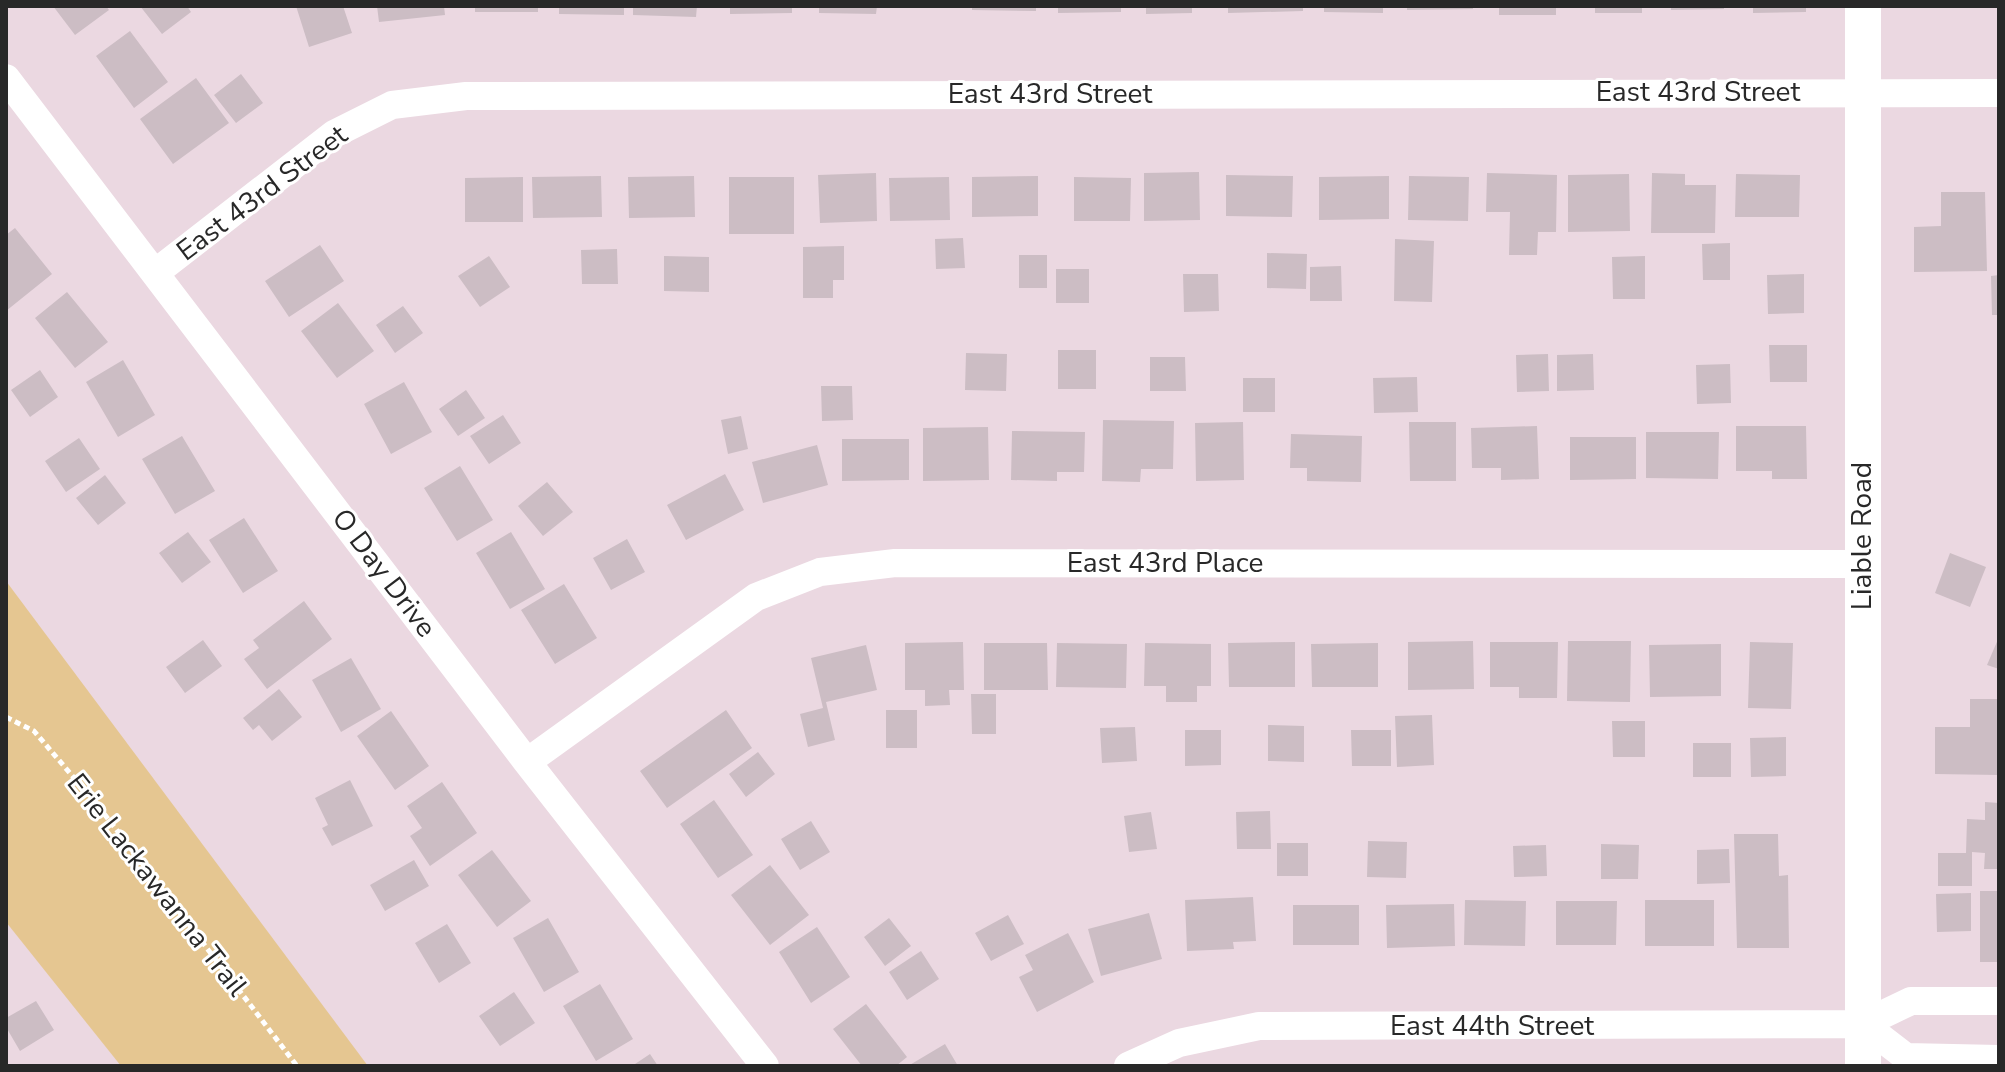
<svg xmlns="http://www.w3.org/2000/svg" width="2005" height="1072" font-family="'Nunito Sans',sans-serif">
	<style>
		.green { fill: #e5c691 }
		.building { fill: #ccbdc4 }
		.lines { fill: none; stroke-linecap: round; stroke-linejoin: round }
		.path { stroke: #fff; stroke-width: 5; stroke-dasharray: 6 4; stroke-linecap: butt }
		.minor { stroke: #fff; stroke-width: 28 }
		.tertiary { stroke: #fff; stroke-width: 36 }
		.labels { text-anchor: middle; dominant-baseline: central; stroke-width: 6; stroke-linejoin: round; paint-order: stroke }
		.street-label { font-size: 28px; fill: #282828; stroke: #fff }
	</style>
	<rect width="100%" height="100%" fill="#ebd8e1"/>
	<path class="green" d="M6,581L368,1066H121L6,922Z"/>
	<path class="building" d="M53,6H106L109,10L75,35Z
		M140,6H187L191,12L162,34Z
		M296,6H343L352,33L309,47Z
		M377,6H444L445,15L379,22Z
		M475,6H538V12H475Z
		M559,6H624V15L559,14Z
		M633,6H697L696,17L633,15Z
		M730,6H792V13L730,14Z
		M819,6H877L876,14L819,13Z
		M972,6H1036V11L972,10Z
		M1058,6H1121V12L1058,13Z
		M1146,6H1192V13L1146,14Z
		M1228,6H1303V11L1228,13Z
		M1324,6H1383V13L1324,12Z
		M1407,6H1473V9L1407,10Z
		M1499,6H1556V15H1499Z
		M1595,6H1642V13H1595Z
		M1671,6H1724V9L1671,10Z
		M1753,6H1806V12L1753,13Z
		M130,31L168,82L134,108L96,56Z
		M241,74L263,103L236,123L214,95Z
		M196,78L229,123L173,164L140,119Z
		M1199,172L1200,220L1144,221V173Z
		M876,173L877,221L820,223L818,175Z
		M1487,173L1557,175L1556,232H1538L1537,255H1509L1510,212H1486Z
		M1652,173L1685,174V185H1716L1715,233H1651Z
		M1629,174L1630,231L1568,232V175Z
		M1736,174L1800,175L1799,217H1735Z
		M1226,175L1293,176L1292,217L1226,216Z
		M601,176L602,217L533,218L532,177Z
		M694,176L695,217L629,218L628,177Z
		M1038,176V216L972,217V177Z
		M1389,176V219L1319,220V177Z
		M1409,176L1469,177L1468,221L1408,220Z
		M523,177V222H465V178Z
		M729,177H794V234H729Z
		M949,177L950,220L890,221L889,178Z
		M1074,177L1131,178L1130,221H1074Z
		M1941,192H1985L1987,271L1914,272V227L1941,226Z
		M15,228L52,274L6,311V235Z
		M963,238L965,268L936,269L935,239Z
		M1395,239L1434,241L1432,302L1394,301Z
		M1730,243V280H1703L1702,244Z
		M320,245L344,281L289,317L265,281Z
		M844,246V280H833V298H803V247Z
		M617,249L618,284H582L581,250Z
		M1267,253L1307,254L1306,289L1267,288Z
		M1019,255H1047V288H1019Z
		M489,256L510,287L480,307L458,276Z
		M664,256L709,257V292L664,291Z
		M1645,256V299H1613L1612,257Z
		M1341,266L1342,301H1310V267Z
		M1056,269H1089V303H1056Z
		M1183,274H1218L1219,311L1184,312Z
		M1804,274V313L1768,314L1767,275Z
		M1999,275V315H1992L1991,276Z
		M67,292L108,342L75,368L35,318Z
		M338,303L374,351L337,378L301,331Z
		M403,306L423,333L395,353L376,325Z
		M1769,345H1807V382H1770Z
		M1058,350H1096V389H1058Z
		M966,353L1007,354L1006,391L965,390Z
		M1548,354L1549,391L1517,392L1516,355Z
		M1593,354L1594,390L1557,391V355Z
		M1150,357H1185L1186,391H1150Z
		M123,360L155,415L118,437L86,382Z
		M1730,364L1731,403L1697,404L1696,365Z
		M40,370L58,397L30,417L11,390Z
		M1417,377L1418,412L1374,413L1373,378Z
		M1243,378H1275V412H1243Z
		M404,382L432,432L391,454L364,404Z
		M821,386H852L853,420L822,421Z
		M466,390L485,418L458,436L439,409Z
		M503,415L521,443L489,464L470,436Z
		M741,416L748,449L728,454L721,420Z
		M1103,420L1174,421L1173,469H1141L1140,482L1102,481Z
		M1243,422L1244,480L1196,481L1195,423Z
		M1409,422H1456V481H1410Z
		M1537,426L1539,479L1501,480V468H1472L1471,428Z
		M1736,426H1806L1807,479H1772V471H1736Z
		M988,427L989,480L923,481V428Z
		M1012,431L1085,432L1084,472H1057V481L1011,480Z
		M1646,432H1719L1718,479L1646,478Z
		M1291,434L1362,436L1361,482L1307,481V468H1290Z
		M182,436L215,491L175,514L142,459Z
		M1570,437H1636V479L1570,480Z
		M79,438L100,469L66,492L45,461Z
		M842,439H909V480L842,481Z
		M817,445L828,485L763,503L752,462Z
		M460,466L493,520L457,541L424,488Z
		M725,474L744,510L686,540L667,505Z
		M105,475L126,503L98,525L76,498Z
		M547,482L573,512L543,536L518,506Z
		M244,518L278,571L243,593L209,540Z
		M188,532L211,562L182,583L159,553Z
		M511,532L545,589L510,609L476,553Z
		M627,539L645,572L611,590L593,558Z
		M1950,553L1986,567L1970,607L1935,593Z
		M564,584L597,638L555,664L521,610Z
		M304,601L332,639L267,689L244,659L259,648L253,640Z
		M1999,637V669L1987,665Z
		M203,640L222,666L185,693L166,667Z
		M1473,641L1474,689L1408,690V642Z
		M1568,641H1631L1630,702L1567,701Z
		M963,642L964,690H949L950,705L925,706V690H905V643Z
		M1295,642V687H1229L1228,643Z
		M1490,642H1558L1557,698H1519V687H1490Z
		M1750,642L1793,643L1791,709L1748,708Z
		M984,643H1047L1048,690H984Z
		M1057,643L1127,644L1126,688L1056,687Z
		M1145,643L1211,644V686H1197V702H1166V686H1144Z
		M1378,643V687H1312L1311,644Z
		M1721,644V696L1650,697L1649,645Z
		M866,645L877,690L826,702L835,740L808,747L800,714L823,708L811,658Z
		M351,658L381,709L341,732L312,680Z
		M279,689L302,717L272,741L259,725L253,730L243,718Z
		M971,694H996V734H972Z
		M1970,699H1999V775L1935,774V727H1970Z
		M726,710L752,748L667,808L640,771Z
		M886,710H917V748H886Z
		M391,711L429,766L395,790L357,736Z
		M1432,715L1434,765L1397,767L1395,716Z
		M1612,721H1645V757H1613Z
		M1268,725L1304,726V762L1268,761Z
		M1135,727L1137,761L1102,763L1100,728Z
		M1185,730H1221V765L1185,766Z
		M1351,730H1391V766H1352Z
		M1786,737V776L1751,777L1750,738Z
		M1693,743H1731V777H1693Z
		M758,752L775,774L746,797L729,774Z
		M350,780L373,826L332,846L322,828L328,825L315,798Z
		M442,782L477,833L430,866L410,836L422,828L407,806Z
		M714,800L753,855L718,878L680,824Z
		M1985,802L1999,803V869H1984L1985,853L1972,852V886H1938V853H1966L1967,819L1985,820Z
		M1270,811L1271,849H1237L1236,812Z
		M1151,812L1157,849L1129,852L1124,816Z
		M811,821L830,852L800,870L781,839Z
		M1734,834H1778L1779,876L1788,875L1789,948H1737Z
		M1368,841L1407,842L1406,878L1367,877Z
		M1277,843H1308V876H1277Z
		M1601,844L1639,845L1638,879H1601Z
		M1546,845L1547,876L1514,877L1513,846Z
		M1729,849L1730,883L1697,884V850Z
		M492,850L531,901L497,927L458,875Z
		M414,860L429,886L385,911L370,885Z
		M770,865L809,915L770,945L731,895Z
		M1980,891H1999V962H1980Z
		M1971,893V931L1937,932L1936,894Z
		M1253,897L1256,941L1233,942L1234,949L1187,951L1185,900Z
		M1465,900L1526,901L1525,946L1464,945Z
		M1645,900H1714V946H1645Z
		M1556,901H1617L1616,945H1556Z
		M1454,904L1455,946L1387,948L1386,905Z
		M1293,905H1359V945H1293Z
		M1149,913L1162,959L1101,976L1088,929Z
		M1008,915L1024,944L991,961L975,933Z
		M548,918L579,972L544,992L513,938Z
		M889,918L911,946L885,966L864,937Z
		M447,924L471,963L439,983L415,943Z
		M817,927L850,977L811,1003L779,952Z
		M1068,933L1094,982L1037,1012L1019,977L1033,970L1025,955Z
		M921,951L939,979L907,1000L889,972Z
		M600,984L633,1039L596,1061L563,1006Z
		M514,992L535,1023L500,1046L479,1016Z
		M36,1001L54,1030L20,1051L6,1027V1018Z
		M866,1004L907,1057L896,1066H862L833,1029Z
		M945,1044L958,1066H908Z
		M650,1054L658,1066H632Z"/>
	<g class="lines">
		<path class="path" d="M6,717L34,731L99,807L297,1066"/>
		<path class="minor" d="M6,78L527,762L765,1066
			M155,273L334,134L392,105L466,96L1999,93
			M527,762L756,597L820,572L895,563L1862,564
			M1863,1024L1906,1057L1999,1059
			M1128,1066L1179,1043L1259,1026L1863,1024L1911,1001H1999"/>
		<path class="tertiary" d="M1863,1066V6"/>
	</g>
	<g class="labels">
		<g class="street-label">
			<text x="1698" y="92">East 43rd Street</text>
			<text x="1050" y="94">East 43rd Street</text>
			<text transform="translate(262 193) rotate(-37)">East 43rd Street</text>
			<text transform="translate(1862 536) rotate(-90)">Liable Road</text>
			<text x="1165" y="563">East 43rd Place</text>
			<text transform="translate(384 573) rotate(53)">O Day Drive</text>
			<text transform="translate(157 885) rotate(52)">Erie Lackawanna Trail</text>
			<text x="1492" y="1026">East 44th Street</text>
		</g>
	</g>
	<rect width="2005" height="1072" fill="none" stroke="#282828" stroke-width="16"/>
</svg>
